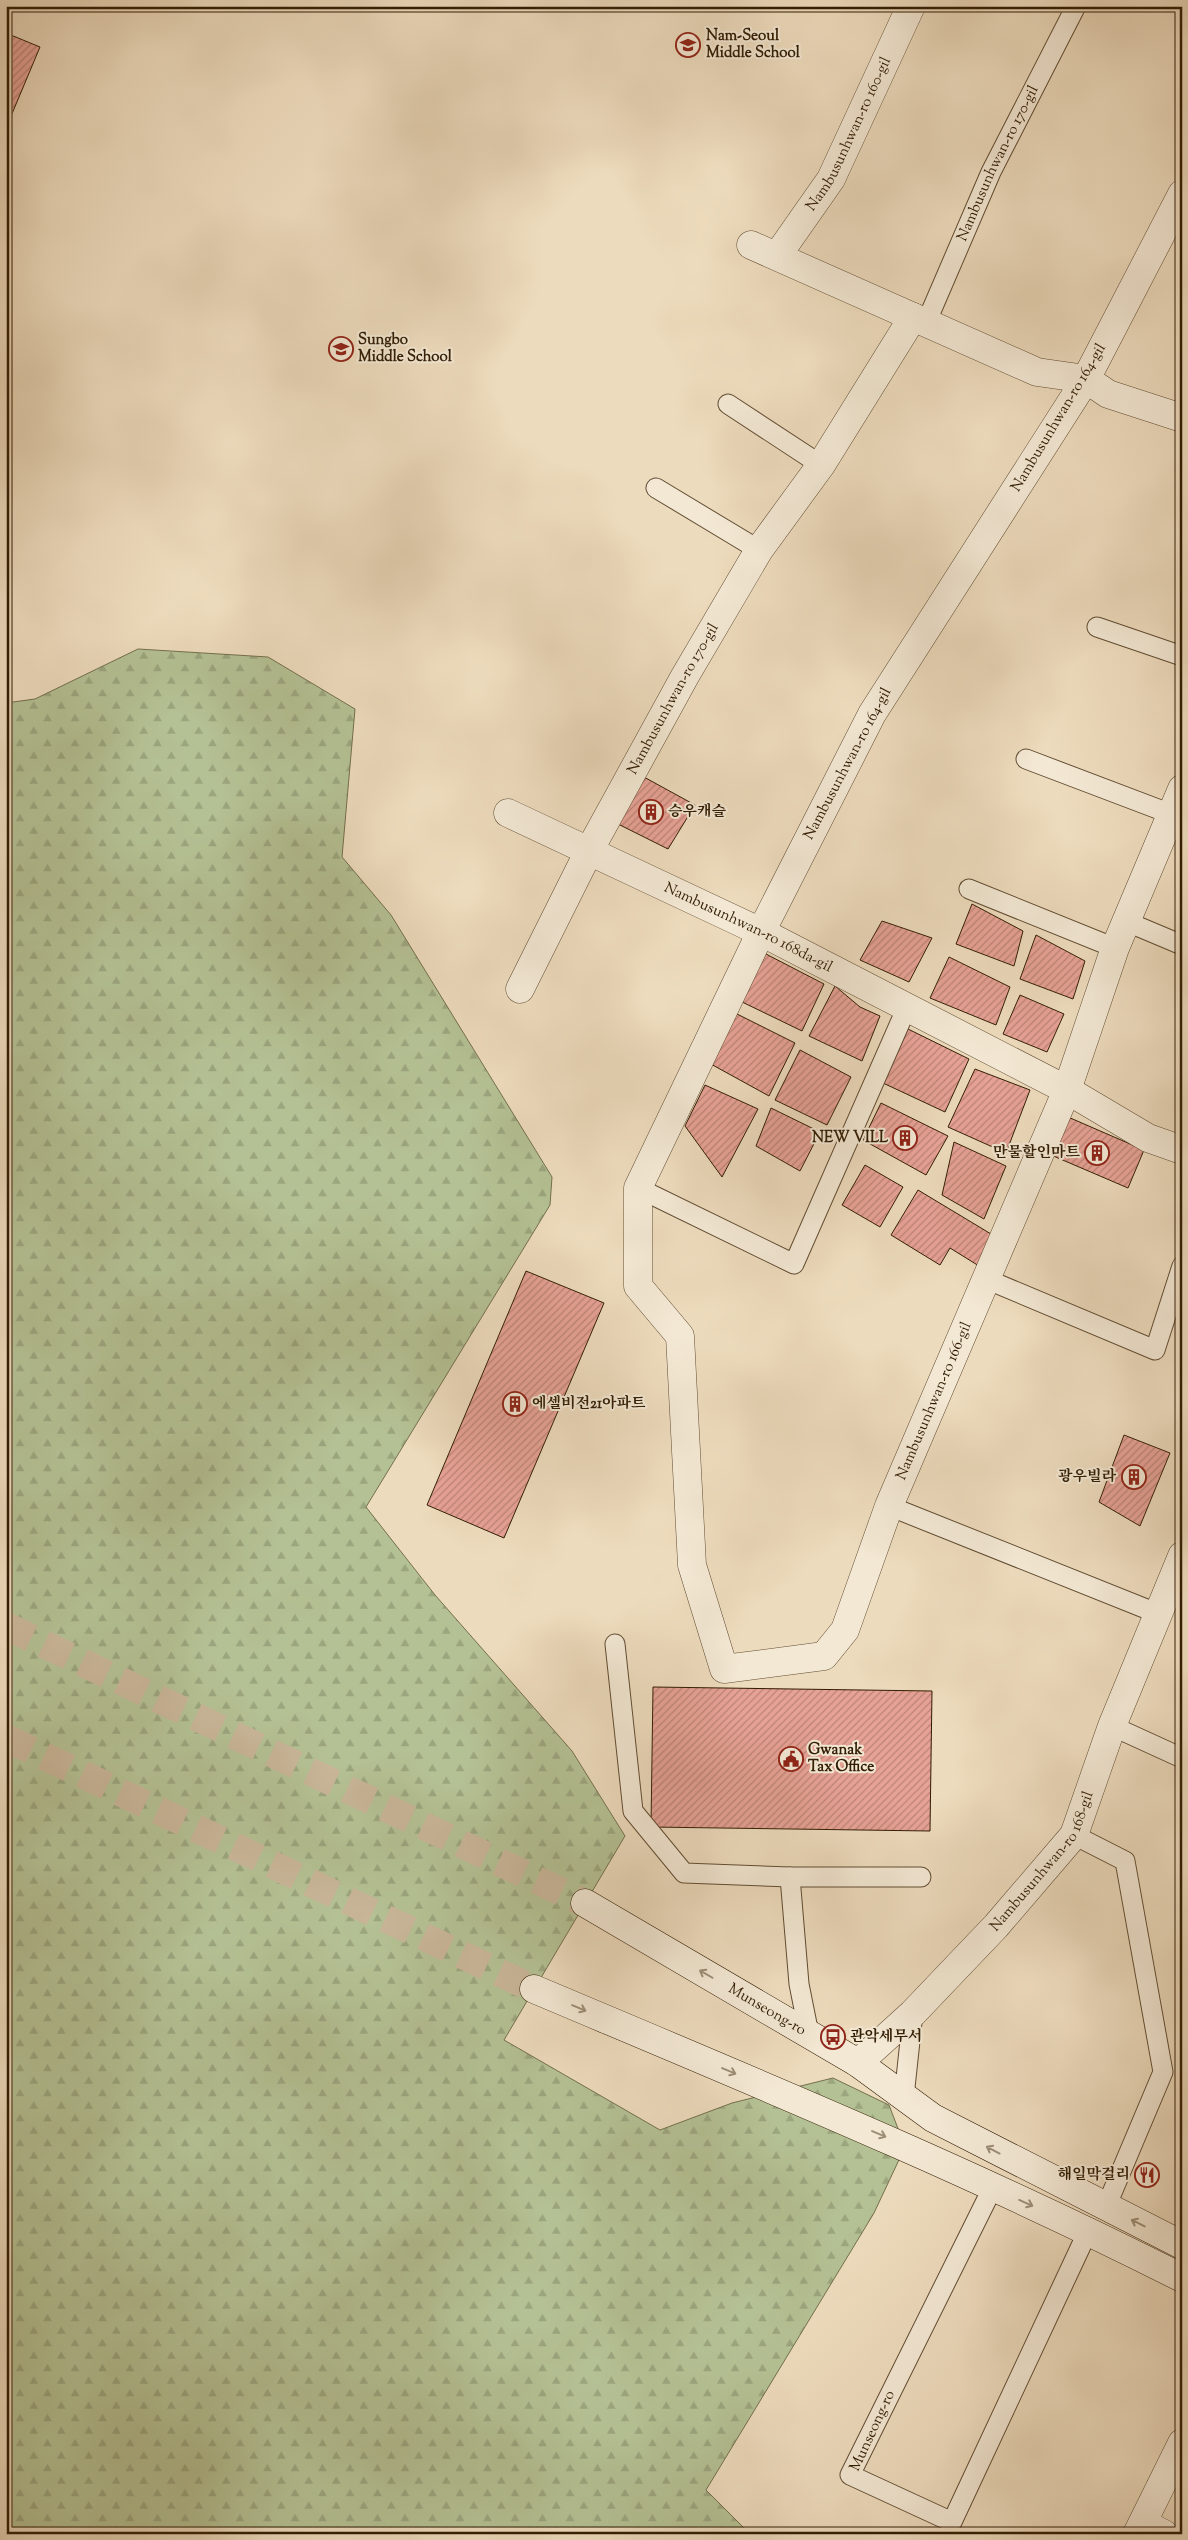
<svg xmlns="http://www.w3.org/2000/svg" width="1188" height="2540" font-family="'Sorts Mill Goudy','Noto Serif KR',serif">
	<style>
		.forest { fill: url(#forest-firs); stroke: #736f4c }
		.building { fill: url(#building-hatch); stroke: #321d04 }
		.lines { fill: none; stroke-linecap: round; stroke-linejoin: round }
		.secondary-tunnel { stroke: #c8b598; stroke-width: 28; stroke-dasharray: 28 14; stroke-linecap: butt }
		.service-casing { stroke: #614c32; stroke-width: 21 }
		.minor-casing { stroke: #614c32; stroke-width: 29 }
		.secondary-casing { stroke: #321d04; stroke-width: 29 }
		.service { stroke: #f3e8d4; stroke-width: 19 }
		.minor { stroke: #f3e8d4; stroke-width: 28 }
		.secondary { stroke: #f3e8d4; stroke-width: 28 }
		.oneway { stroke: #9c8d76 }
		.labels { text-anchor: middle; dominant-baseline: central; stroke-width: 4; stroke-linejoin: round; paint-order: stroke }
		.poi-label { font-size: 15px; font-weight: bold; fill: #321d04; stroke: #f3e8d4; text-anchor: start }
		.street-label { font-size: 15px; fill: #321d04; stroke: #f3e8d4 }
	</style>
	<defs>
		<pattern id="forest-firs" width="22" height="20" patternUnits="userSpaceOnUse" patternTransform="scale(1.25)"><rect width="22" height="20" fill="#b4c194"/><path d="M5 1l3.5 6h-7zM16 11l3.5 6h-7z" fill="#9ba57e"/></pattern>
		<pattern id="building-hatch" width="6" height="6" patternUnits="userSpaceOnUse" patternTransform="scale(1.25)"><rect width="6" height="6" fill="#e7a296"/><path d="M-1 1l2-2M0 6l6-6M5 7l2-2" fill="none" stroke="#bc8378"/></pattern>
	</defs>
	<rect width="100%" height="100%" fill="#eddbbd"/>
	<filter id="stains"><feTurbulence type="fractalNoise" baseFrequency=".004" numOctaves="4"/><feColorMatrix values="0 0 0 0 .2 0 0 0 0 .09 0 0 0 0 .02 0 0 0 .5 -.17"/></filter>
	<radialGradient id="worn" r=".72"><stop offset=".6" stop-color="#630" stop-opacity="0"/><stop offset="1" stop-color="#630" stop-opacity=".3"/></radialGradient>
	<path class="forest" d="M138,649L268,657L355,709L342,857L391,915L552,1177L550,1205L366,1507L435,1595L572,1751L625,1836L504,2040L660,2130L732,2103L833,2078L889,2105L905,2147L874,2213L706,2490L750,2534H6V703L35,699Z"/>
	<path class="building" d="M6,33L40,47L6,128Z
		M633,771L695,805L668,849L608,819Z
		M972,904L1023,931L1014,966L956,944Z
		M882,921L932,938L909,982L860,960Z
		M1036,935L1085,961L1073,999L1020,979Z
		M764,953L824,984L802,1031L738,1000Z
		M949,957L1010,987L996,1025L930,998Z
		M835,986L860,1007L880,1016L862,1061L809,1036Z
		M1020,995L1064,1014L1047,1052L1003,1034Z
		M733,1012L795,1043L769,1096L709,1063Z
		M908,1029L969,1059L945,1112L883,1083Z
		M800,1050L851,1077L827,1125L775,1100Z
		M975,1069L1030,1090L1006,1153L948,1127Z
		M705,1085L758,1109L722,1177L685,1126Z
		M881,1103L948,1136L926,1175L863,1140Z
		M771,1108L820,1132L800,1171L756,1146Z
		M1068,1117L1144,1150L1128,1188L1051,1155Z
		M954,1142L1006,1166L984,1219L942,1195Z
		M865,1165L903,1187L880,1227L842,1205Z
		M918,1190L996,1237L979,1266L950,1248L940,1265L891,1235Z
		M526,1271L604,1303L504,1538L427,1505Z
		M1124,1435L1170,1453L1140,1526L1099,1502Z
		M653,1687L932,1691L930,1831L651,1827Z"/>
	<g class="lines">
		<path class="secondary-tunnel" d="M6,1626L585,1903
			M6,1738L534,1989"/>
		<defs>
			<g id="service">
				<path id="s1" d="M926,323L991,172L1076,6"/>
				<path d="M728,404L821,465"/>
				<path d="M656,488L759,550"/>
				<path d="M1097,627L1182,656"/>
				<path d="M1026,759L1171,814"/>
				<path d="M969,889L1115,948"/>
				<path d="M1125,921L1182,945"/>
				<path d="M638,1188L794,1264L907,1007"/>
				<path d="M986,1279L1155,1350L1182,1266"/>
				<path d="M889,1506L1159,1614"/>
				<path d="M615,1644L633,1811L684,1873L790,1877"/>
				<path d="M1112,1726L1182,1758"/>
				<path d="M1074,1835L1125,1861L1163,2072L1106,2207"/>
				<path d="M809,2034L799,1984L790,1877H921"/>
				<path d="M904,2097L913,2013"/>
				<path d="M992,2189L850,2475L952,2522L1088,2231"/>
			</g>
			<g id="minor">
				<path id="s2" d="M1182,194L1086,379L872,714L761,932L638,1188V1286L680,1336L692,1565L724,1669L824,1656L845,1630L889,1506L1067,1090L1115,948L1182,789"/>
				<path d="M751,245L1037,372L1086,379L1108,394L1182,418"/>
				<path id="s3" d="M777,256L831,179L911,6"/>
				<path id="s4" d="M508,813L761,932L1067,1090L1148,1138L1182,1150"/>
				<path id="s5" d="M520,989L589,851L685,676L759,550L821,465L913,317"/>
				<path id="s6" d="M858,2063L913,2013L996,1926L1074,1835L1112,1726L1182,1556"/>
				<path d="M1143,2523L1164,2534"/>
				<path d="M1137,2534L1182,2443"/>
			</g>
			<g id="secondary">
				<path id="s7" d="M585,1903L858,2063L933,2118L1182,2245"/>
				<path d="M534,1989C752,2081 971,2171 1182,2278"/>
			</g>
		</defs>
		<use href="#service" class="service-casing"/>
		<use href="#minor" class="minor-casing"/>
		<use href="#secondary" class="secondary-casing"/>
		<use href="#service" class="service"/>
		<use href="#minor" class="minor"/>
		<use href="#secondary" class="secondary"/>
	</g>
	<defs><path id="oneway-shaft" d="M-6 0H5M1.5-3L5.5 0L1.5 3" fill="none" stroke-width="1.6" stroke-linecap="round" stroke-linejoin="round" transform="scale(1.25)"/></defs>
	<g class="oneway">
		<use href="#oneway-shaft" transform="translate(706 1974) rotate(-150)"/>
		<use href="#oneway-shaft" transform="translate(579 2008) rotate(23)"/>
		<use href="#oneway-shaft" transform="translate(729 2071) rotate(23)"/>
		<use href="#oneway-shaft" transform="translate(879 2134) rotate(23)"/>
		<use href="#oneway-shaft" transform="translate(993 2150) rotate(-152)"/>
		<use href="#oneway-shaft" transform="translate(1026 2203) rotate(24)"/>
		<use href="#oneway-shaft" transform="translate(1138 2223) rotate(-153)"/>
	</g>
	<defs>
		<symbol id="school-ring" viewBox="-11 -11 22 22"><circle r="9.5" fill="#f3e8d4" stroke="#8f2418" stroke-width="1.5"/><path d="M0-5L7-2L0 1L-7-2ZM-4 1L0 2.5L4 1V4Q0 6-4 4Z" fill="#8f2418"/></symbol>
		<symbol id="building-ring" viewBox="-11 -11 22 22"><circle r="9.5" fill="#f3e8d4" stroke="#8f2418" stroke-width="1.5"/><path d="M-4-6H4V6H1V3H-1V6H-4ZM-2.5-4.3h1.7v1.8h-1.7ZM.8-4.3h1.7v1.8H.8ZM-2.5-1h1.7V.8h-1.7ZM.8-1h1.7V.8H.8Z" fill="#8f2418"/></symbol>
		<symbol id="civic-ring" viewBox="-11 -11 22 22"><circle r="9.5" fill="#f3e8d4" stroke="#8f2418" stroke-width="1.5"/><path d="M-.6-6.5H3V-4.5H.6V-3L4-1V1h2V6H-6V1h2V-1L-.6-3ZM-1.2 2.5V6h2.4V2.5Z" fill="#8f2418"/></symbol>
		<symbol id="bus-ring" viewBox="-11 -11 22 22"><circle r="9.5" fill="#f3e8d4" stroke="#8f2418" stroke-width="1.5"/><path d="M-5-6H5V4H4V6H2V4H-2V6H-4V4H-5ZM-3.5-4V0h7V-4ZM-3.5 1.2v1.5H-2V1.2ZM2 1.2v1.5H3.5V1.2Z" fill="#8f2418"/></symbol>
		<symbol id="restaurant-ring" viewBox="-11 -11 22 22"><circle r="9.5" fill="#f3e8d4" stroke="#8f2418" stroke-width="1.5"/><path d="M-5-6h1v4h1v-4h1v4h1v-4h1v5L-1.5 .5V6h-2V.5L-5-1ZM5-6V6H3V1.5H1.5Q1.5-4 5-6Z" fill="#8f2418"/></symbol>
	</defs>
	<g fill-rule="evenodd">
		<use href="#school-ring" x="674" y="31" width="28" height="28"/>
		<use href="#school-ring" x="327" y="335" width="28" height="28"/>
		<use href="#building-ring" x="637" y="798" width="28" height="28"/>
		<use href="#building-ring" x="891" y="1124" width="28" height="28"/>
		<use href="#building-ring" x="1083" y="1139" width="28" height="28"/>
		<use href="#building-ring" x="501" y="1390" width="28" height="28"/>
		<use href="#building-ring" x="1120" y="1463" width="28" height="28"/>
		<use href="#civic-ring" x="777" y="1745" width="28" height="28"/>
		<use href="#bus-ring" x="819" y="2023" width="28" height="28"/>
		<use href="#restaurant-ring" x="1133" y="2161" width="28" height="28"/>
	</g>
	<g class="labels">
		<g class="poi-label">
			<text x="706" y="36">Nam-Seoul<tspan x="706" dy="17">Middle School</tspan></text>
			<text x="358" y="340">Sungbo<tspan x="358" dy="17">Middle School</tspan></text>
			<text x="668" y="812">승우캐슬</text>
			<text x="888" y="1138" text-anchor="end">NEW VILL</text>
			<text x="1080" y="1153" text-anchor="end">만물할인마트</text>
			<text x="532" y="1404">에셀비전21아파트</text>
			<text x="1116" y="1477" text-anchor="end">광우빌라</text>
			<text x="808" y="1750">Gwanak<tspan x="808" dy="17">Tax Office</tspan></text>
			<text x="850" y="2037">관악세무서</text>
			<text x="1130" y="2175" text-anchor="end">해일막걸리</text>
		</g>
		<g class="street-label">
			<text stroke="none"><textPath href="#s3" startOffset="142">Nambusunhwan-ro 160-gil</textPath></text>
			<text stroke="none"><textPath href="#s1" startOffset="175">Nambusunhwan-ro 170-gil</textPath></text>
			<text transform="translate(1059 418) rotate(-59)">Nambusunhwan-ro 164-gil</text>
			<text stroke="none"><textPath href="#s5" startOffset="328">Nambusunhwan-ro 170-gil</textPath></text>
			<text transform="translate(848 764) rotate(-62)">Nambusunhwan-ro 164-gil</text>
			<text stroke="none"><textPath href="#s4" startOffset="266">Nambusunhwan-ro 168da-gil</textPath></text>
			<text stroke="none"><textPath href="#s2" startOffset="2016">Nambusunhwan-ro 166-gil</textPath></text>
			<text stroke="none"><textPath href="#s6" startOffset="275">Nambusunhwan-ro 168-gil</textPath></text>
			<text stroke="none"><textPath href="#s7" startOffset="211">Munseong-ro</textPath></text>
			<text transform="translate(873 2431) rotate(-65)">Munseong-ro</text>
		</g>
	</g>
	<rect width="1188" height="2540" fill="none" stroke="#eddbbd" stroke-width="25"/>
	<rect x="8" y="8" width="1173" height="2525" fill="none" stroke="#321d04" stroke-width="2.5"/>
	<rect x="12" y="12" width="1163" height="2515" fill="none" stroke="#321d04"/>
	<rect width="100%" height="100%" filter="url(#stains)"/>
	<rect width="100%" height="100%" fill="url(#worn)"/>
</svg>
